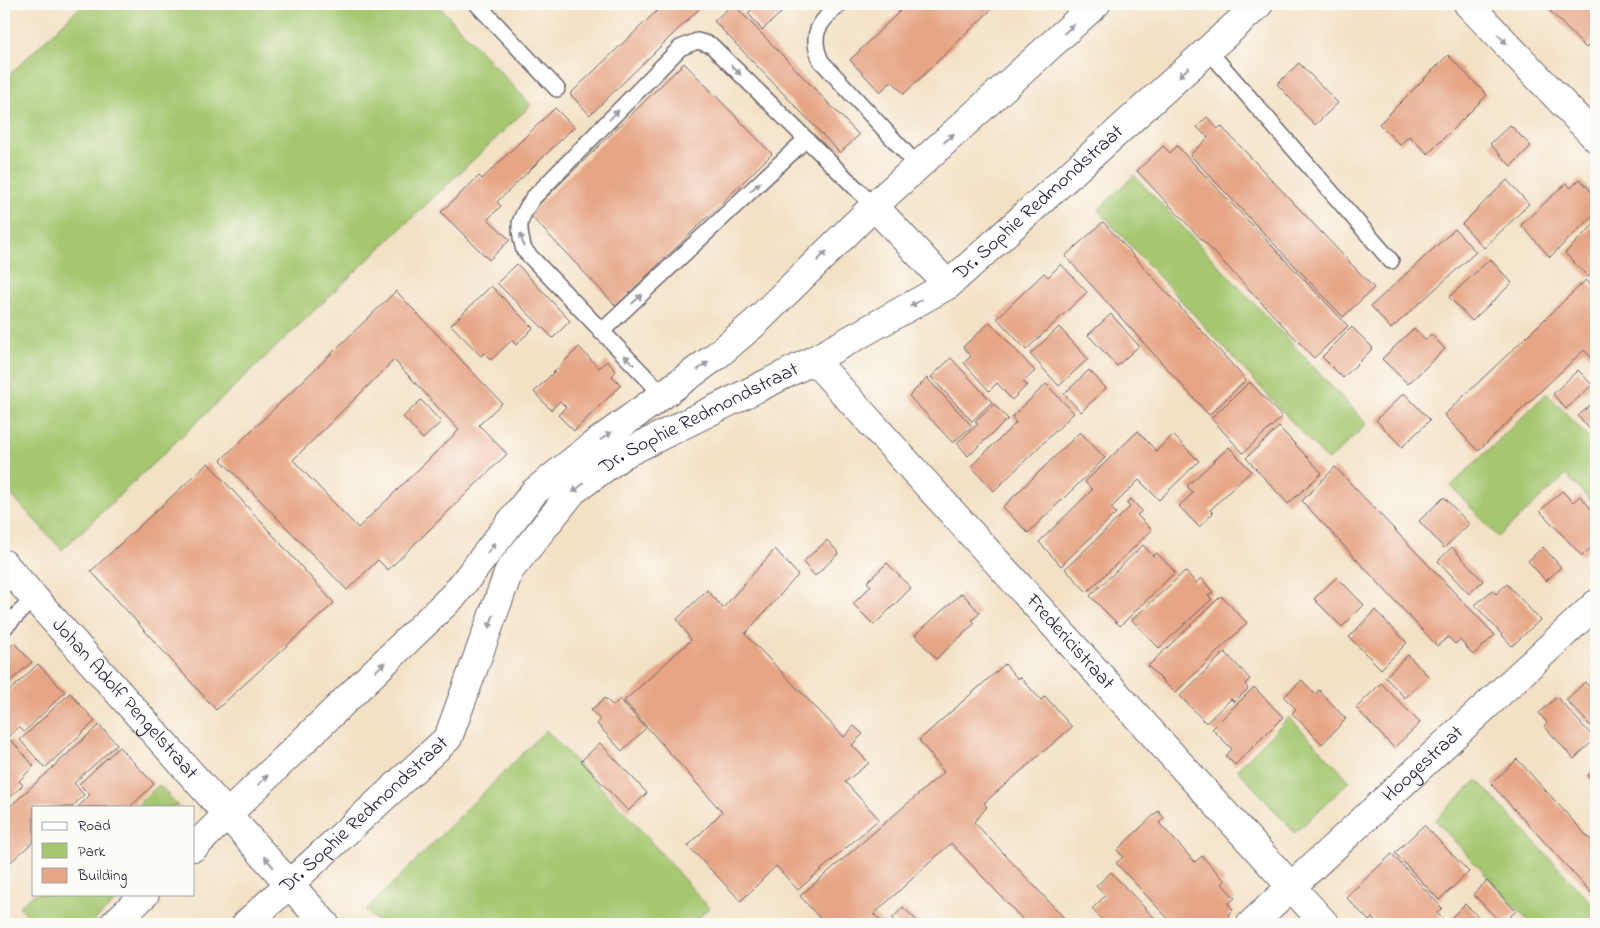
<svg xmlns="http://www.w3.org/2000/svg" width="1600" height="928" font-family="'Indie Flower',sans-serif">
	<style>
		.green { fill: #a5c76f; stroke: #647455 }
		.building { fill: #e6a585; fill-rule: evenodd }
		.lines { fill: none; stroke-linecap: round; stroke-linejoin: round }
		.lane-casing { stroke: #6b656b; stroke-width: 18 }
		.street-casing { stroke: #6b656b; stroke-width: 30 }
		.secondary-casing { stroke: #6b656b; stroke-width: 30 }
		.lane { stroke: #fff; stroke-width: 15 }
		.street { stroke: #fff; stroke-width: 28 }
		.secondary { stroke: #fff; stroke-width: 28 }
		.oneway { fill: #9c9ca7 }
		.labels { text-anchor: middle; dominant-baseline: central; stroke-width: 5; stroke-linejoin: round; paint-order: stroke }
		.street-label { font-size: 20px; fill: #22223b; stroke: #fdfcf7 }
	</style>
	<rect width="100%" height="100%" fill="#fdfcf7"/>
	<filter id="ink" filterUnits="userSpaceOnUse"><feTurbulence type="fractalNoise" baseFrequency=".02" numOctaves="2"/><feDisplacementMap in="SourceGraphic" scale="10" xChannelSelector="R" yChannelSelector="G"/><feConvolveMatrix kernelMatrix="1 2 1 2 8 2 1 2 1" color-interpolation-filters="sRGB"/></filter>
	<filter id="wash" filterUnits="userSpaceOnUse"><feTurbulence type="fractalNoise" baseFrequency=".0096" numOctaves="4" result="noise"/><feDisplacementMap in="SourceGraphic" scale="20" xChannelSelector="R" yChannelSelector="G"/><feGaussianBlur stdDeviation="1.12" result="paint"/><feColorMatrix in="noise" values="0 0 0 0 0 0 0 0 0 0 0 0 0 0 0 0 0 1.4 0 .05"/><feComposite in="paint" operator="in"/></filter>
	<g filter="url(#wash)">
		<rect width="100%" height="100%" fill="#f3e1c5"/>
		<path class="green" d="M83,4H437L531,105L62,550L4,487V80Z
			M1134,175L1367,424L1328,461L1098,210Z
			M1547,393L1596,446V507L1566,475L1498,537L1451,486Z
			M1289,717L1350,781L1295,833L1237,769Z
			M546,730L631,819L709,908L692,924H379L366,910Z
			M1477,780L1596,908V924H1531L1435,820Z
			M159,785L179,807H135Z
			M34,894H123L91,924H36L19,906Z"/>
		<g id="blocks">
			<path class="building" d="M664,4H694L699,9L590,115L570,94Z
				M733,4L859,135L840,153L714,21Z
				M759,4H791L762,30L748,13Z
				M907,4H997L904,94L892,81L880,92L850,60Z
				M1543,4H1596V37L1586,48Z
				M1448,55L1487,95L1428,154L1409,136L1400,145L1379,124Z
				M684,63L772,154L616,306L529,214Z
				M1299,63L1338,103L1315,125L1277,84Z
				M555,108L574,127L497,202L501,206L488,219L510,240L489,260L441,212L479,176L482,179Z
				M1207,117L1218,129L1221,126L1374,288L1343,317L1190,155L1208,138L1197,127Z
				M1510,125L1531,146L1511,166L1490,144Z
				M1163,146L1170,153L1177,146L1348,326L1314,358L1137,171Z
				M1580,179L1596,197V205L1592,209L1596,213L1550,257L1521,225L1566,183L1571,188Z
				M1507,180L1529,204L1484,248L1462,224Z
				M1103,222L1246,380L1209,415L1065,256Z
				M1596,222V270L1588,277L1565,253Z
				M1455,229L1476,252L1391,329L1371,306Z
				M1490,259L1512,283L1472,321L1449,297Z
				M517,264L570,321L553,338L497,283Z
				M1061,264L1087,292L1026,350L997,318L1044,273L1048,277Z
				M1586,280L1596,291V359L1594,361L1584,350L1478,451L1444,415Z
				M491,286L533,328L516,345L512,340L491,360L484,353L481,356L451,325Z
				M396,291L502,403L479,425L507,454L388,570L378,560L347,590L221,460ZM394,360L459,430L358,528L293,460Z
				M1111,314L1139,346L1117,366L1088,335Z
				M990,322L1035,371L1023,382L1027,385L1012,400L997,383L989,391L964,363L971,356L963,347Z
				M1059,327L1088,359L1059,386L1030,354Z
				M1352,327L1373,348L1343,378L1322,357Z
				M1414,328L1425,340L1431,334L1445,349L1408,384L1382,359Z
				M579,347L599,368L607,361L616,371L612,376L621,385L574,431L558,415L566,407L560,401L551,410L534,392Z
				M951,358L992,402L972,421L931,377Z
				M1089,370L1106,388L1081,412L1064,394Z
				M1578,370L1592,385L1566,409L1553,394Z
				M927,378L972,426L953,443L909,396Z
				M1250,382L1282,417L1243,453L1211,418Z
				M1046,384L1074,413L994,491L971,466L1016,423L1012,417Z
				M1404,393L1430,420L1402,447L1376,420Z
				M421,400L441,422L423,439L403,417Z
				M1596,400V436L1578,416Z
				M994,404L1008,419L968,456L957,443L978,424L975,421Z
				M1279,427L1322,473L1288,504L1246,458Z
				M1138,431L1156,451L1173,435L1199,461L1159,500L1139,480L1111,508L1116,513L1061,566L1039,542L1092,490L1085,482Z
				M1080,432L1105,458L1028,533L1003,507Z
				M1229,447L1251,471L1210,510L1213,513L1199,527L1179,506L1193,493L1187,486Z
				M208,463L334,603L216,710L91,571Z
				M1335,467L1495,635L1473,655L1460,640L1455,644L1448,637L1437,646L1302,501Z
				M1562,491L1573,502L1580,496L1596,514V543L1582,556L1540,511Z
				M1444,497L1469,524L1444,548L1419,521Z
				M1131,499L1142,511L1137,515L1152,530L1087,592L1065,569L1130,507L1126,503Z
				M827,540L839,553L815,576L803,562Z
				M1143,545L1153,556L1157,553L1175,572L1120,626L1090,596Z
				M1452,547L1483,581L1469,594L1438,561Z
				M1543,547L1561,567L1546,581L1528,561Z
				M775,549L798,575L745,634L844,737L854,726L863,734L852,745L869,763L845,782L879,819L798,890L776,866L741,901L688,846L722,812L624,701L691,640L677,619L707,590L723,608Z
				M887,563L911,588L874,625L853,604L871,586L867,582Z
				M1185,571L1196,583L1201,578L1213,592L1208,596L1212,599L1159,648L1132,620Z
				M1337,577L1364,605L1342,627L1314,599Z
				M1507,584L1540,620L1512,646L1475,605L1492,590L1496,594Z
				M962,593L980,613L972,620L975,623L936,659L915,635Z
				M1221,596L1247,623L1175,693L1148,666Z
				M1375,610L1407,643L1381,669L1349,637Z
				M14,643L32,662L8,683L4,678V652Z
				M1225,652L1250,679L1245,684L1248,689L1234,702L1231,699L1206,723L1180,696Z
				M1408,655L1428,676L1405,698L1385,677Z
				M38,664L65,692L24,732L19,727L6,739L4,736V696Z
				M1005,664L1018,679L1020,677L1041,700L1045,696L1072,727L984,803L987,807L974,822L1070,924H1027L951,843L874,914L884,924H825L800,896L944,772L919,740Z
				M1302,680L1315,694L1319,690L1346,719L1322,744L1292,713L1296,709L1284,697Z
				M1585,682L1596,694V720L1591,726L1566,700Z
				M1381,683L1420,723L1394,748L1356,708Z
				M1254,687L1283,717L1235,765L1226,756L1232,749L1212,729Z
				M70,693L95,721L45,768L20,740Z
				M1557,697L1595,739L1574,759L1544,726L1547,723L1539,713Z
				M605,698L613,706L620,699L646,728L622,751L597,724L600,720L591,710Z
				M99,725L117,744L74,783L84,795L72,807H34V841L4,868V812Z
				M11,740L34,766L19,781L23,785L9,798L4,792V747Z
				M600,743L647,793L628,811L581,761Z
				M119,747L154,784L130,807H78L90,795L79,784Z
				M1517,759L1596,846V898L1491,784Z
				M1596,767V786L1587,776Z
				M1158,811L1164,818L1159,823L1195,862L1202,856L1225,881L1222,884L1235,898L1228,904L1233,910L1228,915L1231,918L1224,924H1173L1116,863L1123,857L1117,850Z
				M1424,825L1469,872L1439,900L1395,853Z
				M1392,854L1442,908L1437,913L1448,924H1378L1372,918L1369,921L1346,897Z
				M1111,872L1160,924H1106L1092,909L1105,896L1096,886Z
				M1487,881L1516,911L1502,924L1473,894Z
				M1465,904L1486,924H1459L1452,917Z
				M903,907L920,924H898L892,919Z"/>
		</g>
	</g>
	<g filter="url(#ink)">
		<use href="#blocks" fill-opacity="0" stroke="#6b656b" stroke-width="1"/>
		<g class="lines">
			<defs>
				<path id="lane" d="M477,4L557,89
					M840,4C819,22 809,34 821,61L918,166
					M1208,50L1391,261
					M601,332L806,139
					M663,395L524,250C517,225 518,220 533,198L680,48L697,41L711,45L874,206
					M4,628L34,598"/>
				<g id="street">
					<path id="s1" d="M814,360L1325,924"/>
					<path id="s2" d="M1251,924L1596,604"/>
				</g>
				<g id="secondary">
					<path d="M1468,4L1596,138"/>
					<path d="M874,206L948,285"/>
					<path id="s3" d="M4,564L325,924"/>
					<path d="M194,847L455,594L534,492L592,446L715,357L756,322L874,206L1096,4"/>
					<path d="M114,924L145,894"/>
					<path id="s4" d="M246,924L448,738L509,571L573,491L624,454L814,360L948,285L1259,4"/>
				</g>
			</defs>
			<use href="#lane" class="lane-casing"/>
			<use href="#street" class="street-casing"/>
			<use href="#secondary" class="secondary-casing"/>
			<use href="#lane" class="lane"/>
			<use href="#street" class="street"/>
			<use href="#secondary" class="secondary"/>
		</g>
		<defs><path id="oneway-solid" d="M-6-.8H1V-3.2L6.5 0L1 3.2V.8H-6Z" transform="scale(1.25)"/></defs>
		<g class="oneway">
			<use href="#oneway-solid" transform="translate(1069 29) rotate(-42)"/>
			<use href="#oneway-solid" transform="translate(1502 39) rotate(46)"/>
			<use href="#oneway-solid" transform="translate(736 70) rotate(45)"/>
			<use href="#oneway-solid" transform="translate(1184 72) rotate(138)"/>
			<use href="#oneway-solid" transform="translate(614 115) rotate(-46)"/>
			<use href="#oneway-solid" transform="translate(949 138) rotate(-42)"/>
			<use href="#oneway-solid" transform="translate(755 187) rotate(-43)"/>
			<use href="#oneway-solid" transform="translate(522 240) rotate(-105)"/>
			<use href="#oneway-solid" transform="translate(822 256) rotate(-45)"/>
			<use href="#oneway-solid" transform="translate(637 299) rotate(-43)"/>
			<use href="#oneway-solid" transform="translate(916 303) rotate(150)"/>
			<use href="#oneway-solid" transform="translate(629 360) rotate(-135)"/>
			<use href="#oneway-solid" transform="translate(703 366) rotate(-36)"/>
			<use href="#oneway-solid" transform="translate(606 436) rotate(-36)"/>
			<use href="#oneway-solid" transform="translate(578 488) rotate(141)"/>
			<use href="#oneway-solid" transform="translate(491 548) rotate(-53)"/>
			<use href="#oneway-solid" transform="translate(491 622) rotate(110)"/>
			<use href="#oneway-solid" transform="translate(380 667) rotate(-44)"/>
			<use href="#oneway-solid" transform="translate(263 780) rotate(-44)"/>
			<use href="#oneway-solid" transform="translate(269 862) rotate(-130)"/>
		</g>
	</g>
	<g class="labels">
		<g class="street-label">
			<text stroke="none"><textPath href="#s4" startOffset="1106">Dr. Sophie Redmondstraat</textPath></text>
			<text stroke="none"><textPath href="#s4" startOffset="701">Dr. Sophie Redmondstraat</textPath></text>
			<text stroke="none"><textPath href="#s1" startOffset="381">Fredericistraat</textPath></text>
			<text stroke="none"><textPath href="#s3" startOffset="181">Johan Adolf Pengelstraat</textPath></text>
			<text stroke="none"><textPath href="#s2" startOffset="235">Hoogestraat</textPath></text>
			<text stroke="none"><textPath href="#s4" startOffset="161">Dr. Sophie Redmondstraat</textPath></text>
		</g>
	</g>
	<rect width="1600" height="928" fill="none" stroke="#fdfcf7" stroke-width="20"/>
	<rect x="32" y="806" width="162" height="90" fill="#fdfcf7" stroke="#a5a5ac"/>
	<rect x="42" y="822" width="25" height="8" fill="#ffffff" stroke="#a5a5ac"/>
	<text x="78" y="830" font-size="15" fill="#22223b">Road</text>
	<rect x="42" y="843" width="25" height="15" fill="#a5c76f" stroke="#a5a5ac"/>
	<text x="78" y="856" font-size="15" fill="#22223b">Park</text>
	<rect x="42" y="868" width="25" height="15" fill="#e6a585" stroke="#a5a5ac"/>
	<text x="78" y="880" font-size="15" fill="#22223b">Building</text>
</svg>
